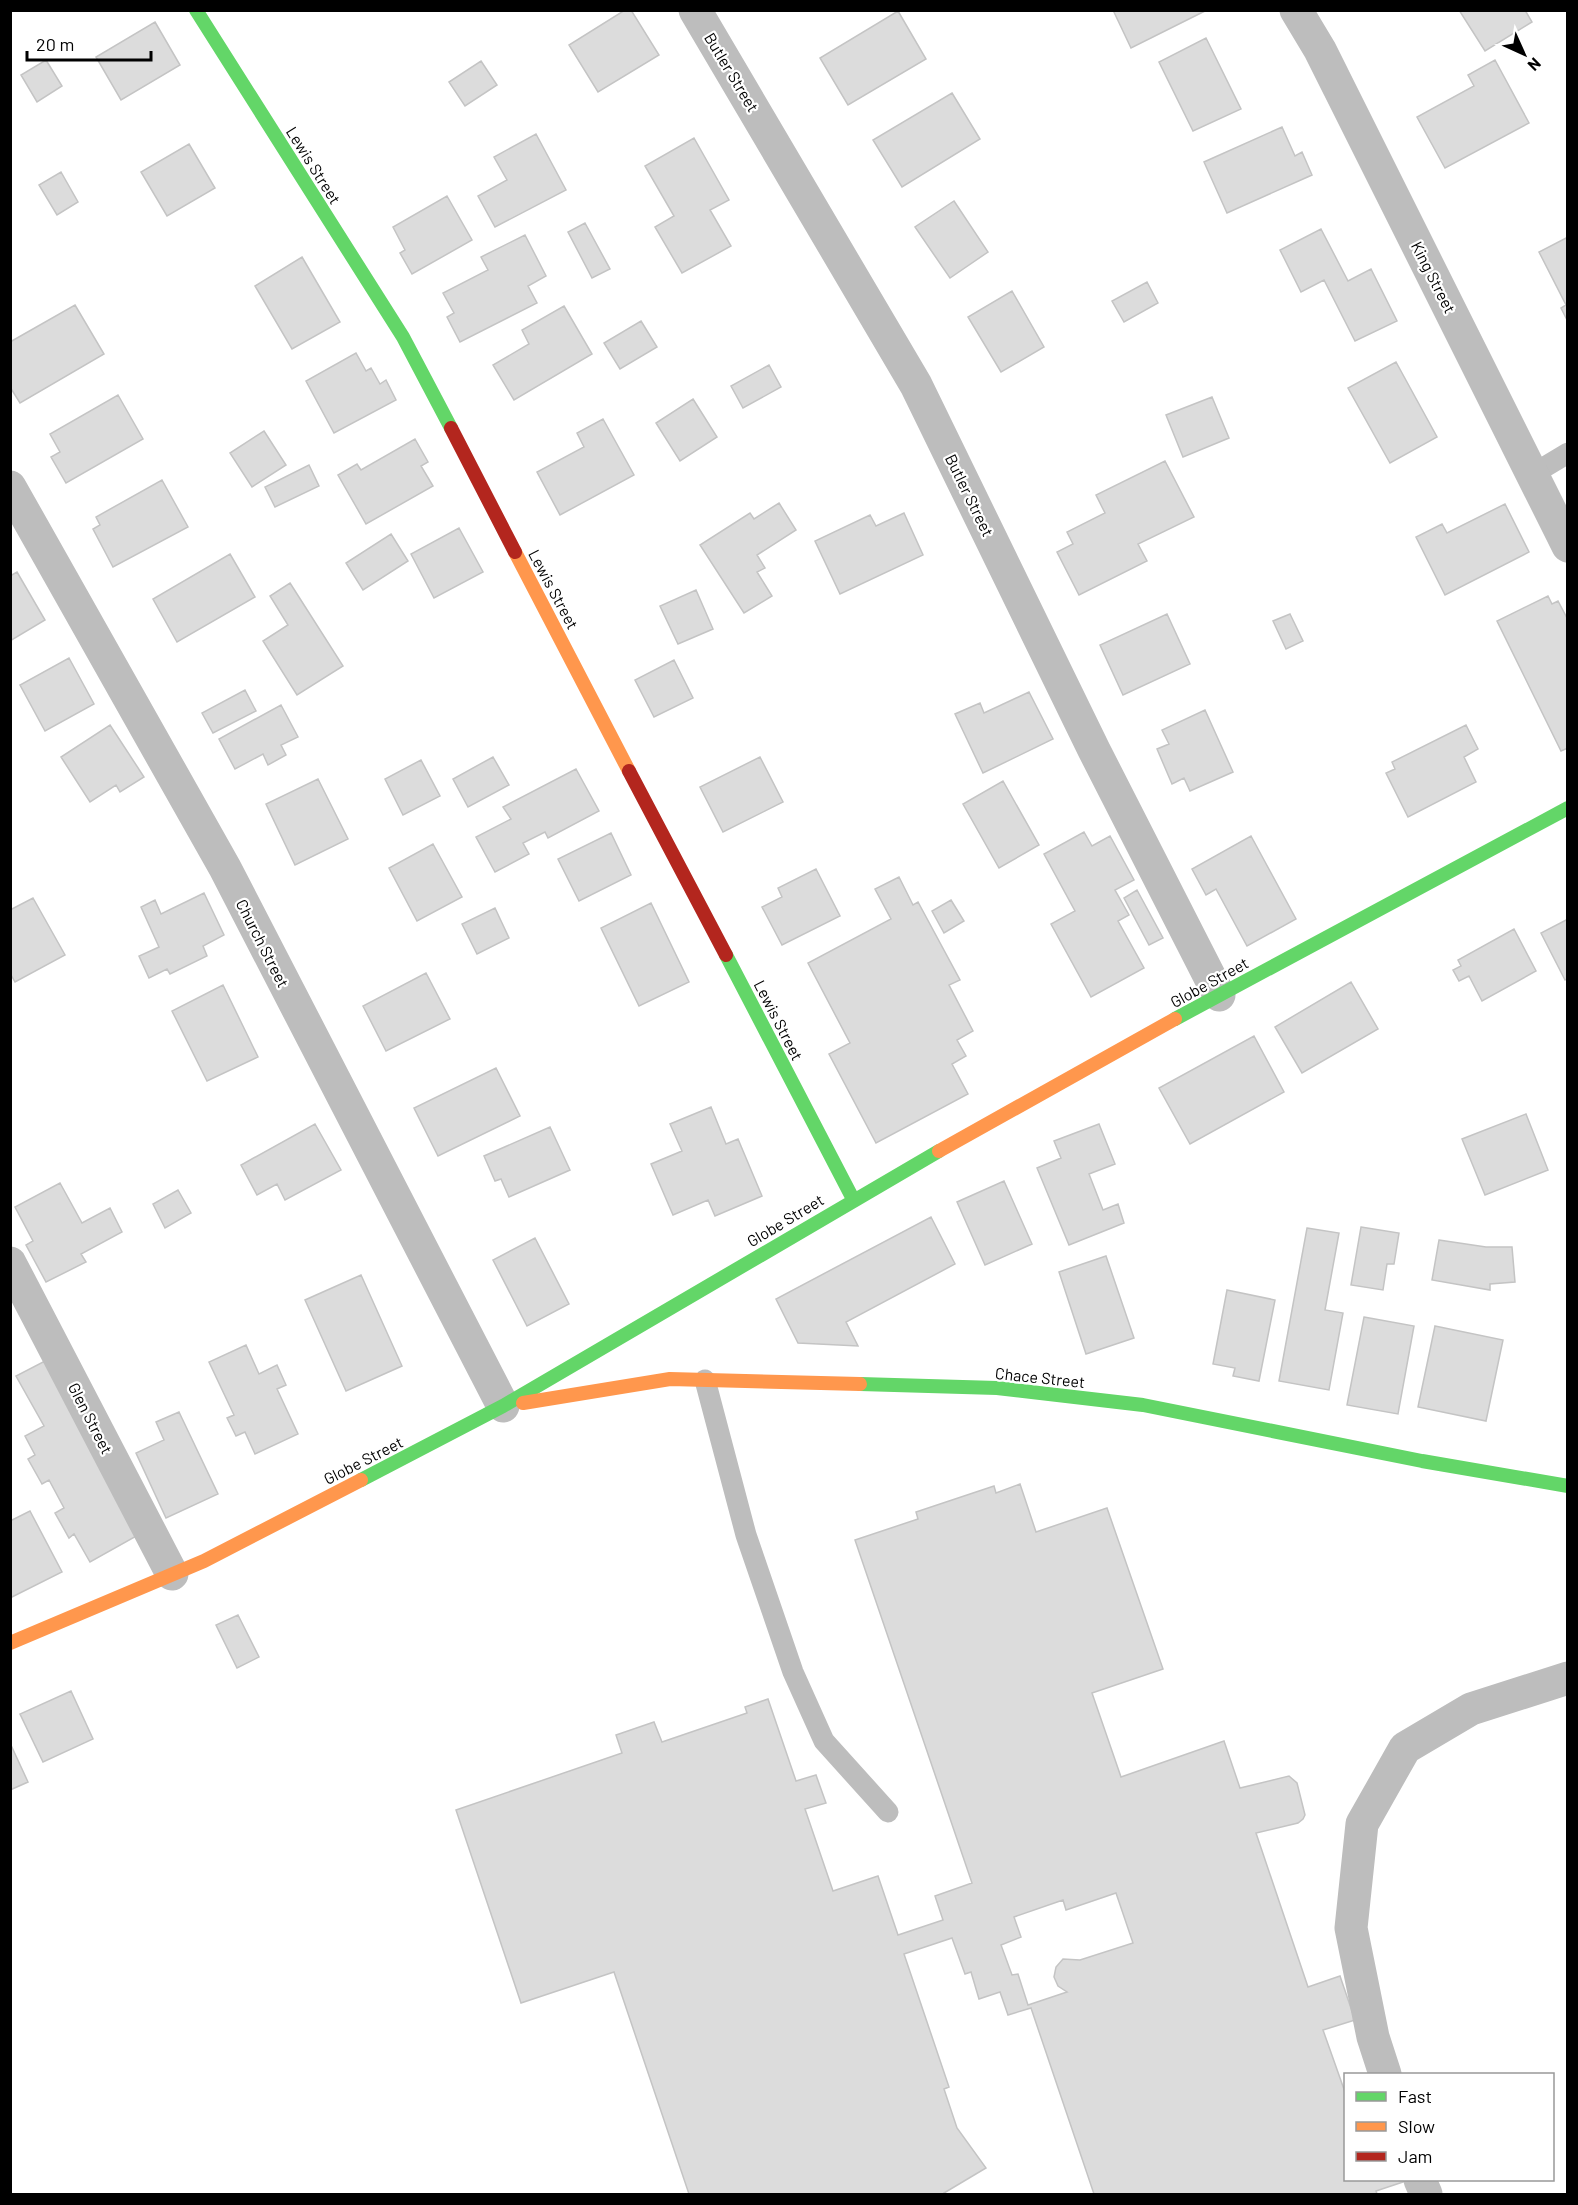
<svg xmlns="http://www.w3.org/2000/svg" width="1578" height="2205" font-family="Barlow,sans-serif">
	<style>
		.building { fill: #dcdcdc; stroke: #c4c4c4; stroke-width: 1.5; fill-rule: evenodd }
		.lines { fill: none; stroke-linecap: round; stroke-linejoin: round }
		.lane { stroke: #bdbdbd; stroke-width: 21 }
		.street { stroke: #bdbdbd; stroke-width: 33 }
		.fast { stroke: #63d668; stroke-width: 14 }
		.slow { stroke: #ff974d; stroke-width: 14 }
		.jam { stroke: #b3261e; stroke-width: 14 }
		.labels { text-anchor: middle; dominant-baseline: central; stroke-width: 4.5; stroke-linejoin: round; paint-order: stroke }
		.street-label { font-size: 16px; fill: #000; stroke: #fff }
	</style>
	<rect width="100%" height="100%" fill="#fff"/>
	<path class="building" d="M625,10H631L659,55L598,92L569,45Z
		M1113,10H1207L1131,48Z
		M1459,10H1525L1532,22L1485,51Z
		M898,11L926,59L848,105L820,58Z
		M155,22L180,65L121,100L96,57Z
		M1206,38L1241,109L1193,131L1159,62Z
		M46,60L62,86L37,102L21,75Z
		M1495,60L1529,123L1445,168L1417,117L1474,86L1468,75Z
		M481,61L497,85L465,106L449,82Z
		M952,93L980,139L902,187L873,140Z
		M1282,127L1295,156L1302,152L1312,175L1227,213L1204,162Z
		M536,134L566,190L495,227L478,196L507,180L494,157Z
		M694,138L729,200L710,210L731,246L682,273L655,227L674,216L645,166Z
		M189,144L215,188L167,216L141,172Z
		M61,172L78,202L57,215L39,185Z
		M447,196L472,240L412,274L400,253L405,250L393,227Z
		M954,201L988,252L950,278L915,227Z
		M585,223L610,269L592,278L568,232Z
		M1321,229L1348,281L1371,269L1397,321L1355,341L1324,280L1301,292L1280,250Z
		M525,235L546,276L528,286L537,303L460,342L447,317L454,313L443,293L488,270L481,257Z
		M1568,237V322L1561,308L1566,305L1539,252Z
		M302,257L340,322L292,349L255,286Z
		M1147,282L1158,303L1124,322L1112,301Z
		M1012,291L1044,347L1001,372L968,317Z
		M75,305L104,354L20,403L10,387V342Z
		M564,306L592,354L514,400L493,365L529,344L522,330Z
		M641,321L657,347L620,369L604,343Z
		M356,353L366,371L371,368L380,384L386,380L396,400L334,433L306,381Z
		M1396,362L1437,437L1390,463L1348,388Z
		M769,365L781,387L743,408L731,386Z
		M118,395L143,439L66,483L51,457L60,452L50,434Z
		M1212,397L1229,438L1183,457L1166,415Z
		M693,399L717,437L680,461L656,423Z
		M603,419L634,475L560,515L537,472L584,447L577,433Z
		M264,431L286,465L252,487L230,453Z
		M415,439L428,462L421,466L433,486L366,524L338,475L357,464L361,470Z
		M1165,461L1194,517L1138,544L1147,561L1079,595L1057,552L1073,544L1067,532L1105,513L1096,495Z
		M309,465L319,486L275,507L265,487Z
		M162,480L188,527L113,567L93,529L100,525L96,517Z
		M779,503L796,530L757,555L765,568L757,572L772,596L744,613L700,545L750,513L754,519Z
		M1505,504L1529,552L1445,595L1416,537L1442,524L1447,533Z
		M904,513L923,555L840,594L815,541L870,515L876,526Z
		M459,528L483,572L434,598L411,554Z
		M391,534L408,561L363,590L346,563Z
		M230,554L255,597L177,642L153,599Z
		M17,572L45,620L10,641V576Z
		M290,583L343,666L297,695L263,641L288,625L270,596Z
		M696,590L713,629L678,644L660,606Z
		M1548,596L1552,604L1558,601L1568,620V748L1561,751L1497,621Z
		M1167,614L1190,664L1123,695L1100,645Z
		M1290,614L1303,641L1286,649L1273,621Z
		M69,658L94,704L45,731L20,685Z
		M674,660L693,698L654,717L635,680Z
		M245,690L256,711L213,733L202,713Z
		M1029,692L1053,739L983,773L955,714L980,703L984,713Z
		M281,705L298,737L281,745L286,755L268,765L263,754L235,769L219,739Z
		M1205,710L1233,772L1190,791L1184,778L1172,784L1157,749L1169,744L1162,730Z
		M110,725L144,777L120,792L116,785L90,802L61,757Z
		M1466,725L1478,749L1464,757L1476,782L1408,817L1386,773L1395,769L1392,762Z
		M493,757L509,785L468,807L453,779Z
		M760,757L783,802L723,832L700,787Z
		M421,760L440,796L403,815L385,779Z
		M576,769L599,811L548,838L545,832L523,843L529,854L495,872L476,837L511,819L503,807Z
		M318,779L348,839L295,865L266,804Z
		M1003,781L1039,845L999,868L963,804Z
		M1084,832L1092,846L1110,836L1134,880L1115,890L1129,915L1118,921L1144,968L1091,997L1051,924L1075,911L1044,854Z
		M611,833L631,875L579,901L558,859Z
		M1251,836L1296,919L1247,946L1216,889L1206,895L1192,869Z
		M433,844L462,897L417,921L389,868Z
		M816,869L840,916L782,945L762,907L782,897L778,888Z
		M899,877L913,905L918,902L960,980L949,985L973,1031L957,1040L966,1056L952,1064L968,1094L876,1143L829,1054L850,1043L808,963L891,919L875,889Z
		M1137,890L1163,938L1149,945L1124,898Z
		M204,893L224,935L203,946L207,956L170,974L167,969L149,978L139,956L159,947L141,907L155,900L161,914Z
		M33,898L65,955L15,982L10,973V910Z
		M951,900L964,921L944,933L932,911Z
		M651,903L689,982L639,1006L601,928Z
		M495,908L509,938L477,954L462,924Z
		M1568,919V978L1565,980L1541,933Z
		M1514,929L1536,971L1482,1001L1469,976L1459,981L1453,970L1461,966L1458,960Z
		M426,973L450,1019L386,1051L363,1006Z
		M1351,982L1378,1029L1302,1073L1275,1027Z
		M223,985L258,1057L207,1081L172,1011Z
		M1254,1036L1284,1092L1190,1144L1159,1088Z
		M496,1068L520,1116L438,1156L414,1108Z
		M711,1107L726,1144L738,1139L762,1196L715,1216L708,1200L673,1215L651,1164L682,1151L670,1124Z
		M1526,1114L1548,1170L1485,1195L1462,1139Z
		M315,1124L341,1170L285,1200L277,1184L257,1195L241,1165Z
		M1099,1124L1115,1164L1089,1174L1103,1210L1118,1204L1124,1223L1069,1245L1037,1168L1061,1158L1054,1141Z
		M550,1127L570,1170L509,1197L501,1179L495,1181L484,1156Z
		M1004,1181L1032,1244L985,1265L957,1202Z
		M60,1183L82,1223L110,1208L122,1232L81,1254L86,1262L46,1282L26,1245L33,1241L15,1207Z
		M178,1190L191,1213L165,1228L153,1204Z
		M931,1217L955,1264L846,1322L858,1346L798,1343L776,1299Z
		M1361,1227L1399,1233L1394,1264H1387L1383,1290L1351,1285Z
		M1307,1228L1339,1233L1325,1310L1343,1313L1329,1390L1279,1381Z
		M535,1238L569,1304L527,1326L493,1260Z
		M1439,1240L1486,1247H1512L1515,1282L1490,1284V1290L1432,1280Z
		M1106,1256L1134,1338L1086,1354L1059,1272Z
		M361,1275L402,1366L346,1391L305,1300Z
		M1227,1290L1275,1300L1259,1381L1233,1376L1235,1368L1213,1364Z
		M1364,1317L1414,1326L1398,1414L1347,1405Z
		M1435,1326L1503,1340L1486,1421L1418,1407Z
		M246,1345L259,1374L277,1365L286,1385L277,1389L298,1434L255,1454L245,1432L236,1436L227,1418L234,1415L209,1362Z
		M45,1361L140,1534L90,1562L74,1534L69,1538L55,1513L64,1508L49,1480L42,1484L28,1459L35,1455L25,1436L44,1426L16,1376Z
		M179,1412L218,1494L166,1518L136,1453L164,1440L156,1422Z
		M1020,1484L1036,1532L1107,1508L1163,1669L1092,1693L1121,1777L1224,1741L1240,1788L1289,1776L1297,1783L1305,1815L1303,1819L1298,1823L1256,1833L1308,1987L1340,1976L1355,2020L1323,2030L1346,2095V2180H1409L1376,2191L1377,2194H1094L1031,2008L1008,2015L1000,1992L979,1999L971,1972L965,1974L952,1938L904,1954L949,2087L944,2089L957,2128L986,2168L944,2193L945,2194H689L614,1972L521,2003L456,1810L622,1753L616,1735L654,1722L662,1742L747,1713L745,1707L768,1699L796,1781L816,1775L826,1803L805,1809L833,1891L878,1876L898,1935L943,1920L935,1896L972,1883L855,1540L918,1519L916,1512L994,1486L996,1493ZM1116,1893L1133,1943L1080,1960L1063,1959L1056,1967L1054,1977L1058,1986L1067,1992L1028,2005L1018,1974L1012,1975L1001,1945L1021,1937L1014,1917L1063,1900L1066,1910Z
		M30,1511L62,1572L10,1598V1521Z
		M238,1615L259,1657L237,1668L216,1625Z
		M71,1691L93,1739L43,1762L20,1714Z
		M10,1743L28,1782L10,1790Z"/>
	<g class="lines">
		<path class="lane" d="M1533,474L1568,453
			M705,1380L746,1535L793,1672L824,1741L888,1812"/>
		<path class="street" d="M695,10L916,385L1094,750L1219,995
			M1296,10L1320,50L1568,546
			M10,487L225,868L503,1406
			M10,1263L172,1574
			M1385,2074L1373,2037L1351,1928L1362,1824L1405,1748L1471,1709L1568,1678
			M1420,2180L1426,2194"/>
		<path class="fast" d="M196,10L403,337L451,428
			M726,955L853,1199
			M1175,1019L1568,808
			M860,1384L997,1388L1143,1405L1422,1461L1568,1486
			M361,1480L503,1406L939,1151"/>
		<path class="slow" d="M515,552L629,771
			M939,1151L1175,1019
			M523,1403L670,1379L860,1384
			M10,1643L204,1561L361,1480"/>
		<path class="jam" d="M451,428L515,552
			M629,771L726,955"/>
	</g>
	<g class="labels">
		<g class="street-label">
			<text transform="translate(732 72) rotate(59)">Butler Street</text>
			<text transform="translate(314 165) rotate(58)">Lewis Street</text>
			<text transform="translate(1434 277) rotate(63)">King Street</text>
			<text transform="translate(970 495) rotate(64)">Butler Street</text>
			<text transform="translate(554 589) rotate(62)">Lewis Street</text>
			<text transform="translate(263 943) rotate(63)">Church Street</text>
			<text transform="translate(1209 982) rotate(-29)">Globe Street</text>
			<text transform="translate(779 1020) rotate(63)">Lewis Street</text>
			<text transform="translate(785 1220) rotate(-31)">Globe Street</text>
			<text transform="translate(1040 1377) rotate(6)">Chace Street</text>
			<text transform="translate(91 1418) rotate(63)">Glen Street</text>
			<text transform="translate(363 1460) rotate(-27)">Globe Street</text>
		</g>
	</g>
	<rect width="1578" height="2205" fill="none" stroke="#000000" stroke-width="24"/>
	<rect x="1344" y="2073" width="210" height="108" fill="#ffffff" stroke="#999999" stroke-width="1.5"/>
	<rect x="1356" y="2092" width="30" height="9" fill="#63d668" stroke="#999999" stroke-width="1.5"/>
	<text x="1398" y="2103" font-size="18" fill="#000000">Fast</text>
	<rect x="1356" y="2122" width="30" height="9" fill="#ff974d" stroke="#999999" stroke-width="1.5"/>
	<text x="1398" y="2133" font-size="18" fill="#000000">Slow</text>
	<rect x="1356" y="2152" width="30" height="9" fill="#b3261e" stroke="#999999" stroke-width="1.5"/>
	<text x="1398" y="2163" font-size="18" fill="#000000">Jam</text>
	<g transform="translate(1524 54) rotate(135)" stroke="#ffffff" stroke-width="4.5" paint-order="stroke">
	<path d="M0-4.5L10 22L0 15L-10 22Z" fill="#000000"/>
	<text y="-9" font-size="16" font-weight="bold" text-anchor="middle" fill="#000000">N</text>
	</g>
	<path d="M27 51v9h124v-9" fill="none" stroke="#000000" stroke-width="3"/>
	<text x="36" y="51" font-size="18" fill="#000000" stroke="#ffffff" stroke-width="4.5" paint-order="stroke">20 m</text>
</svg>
